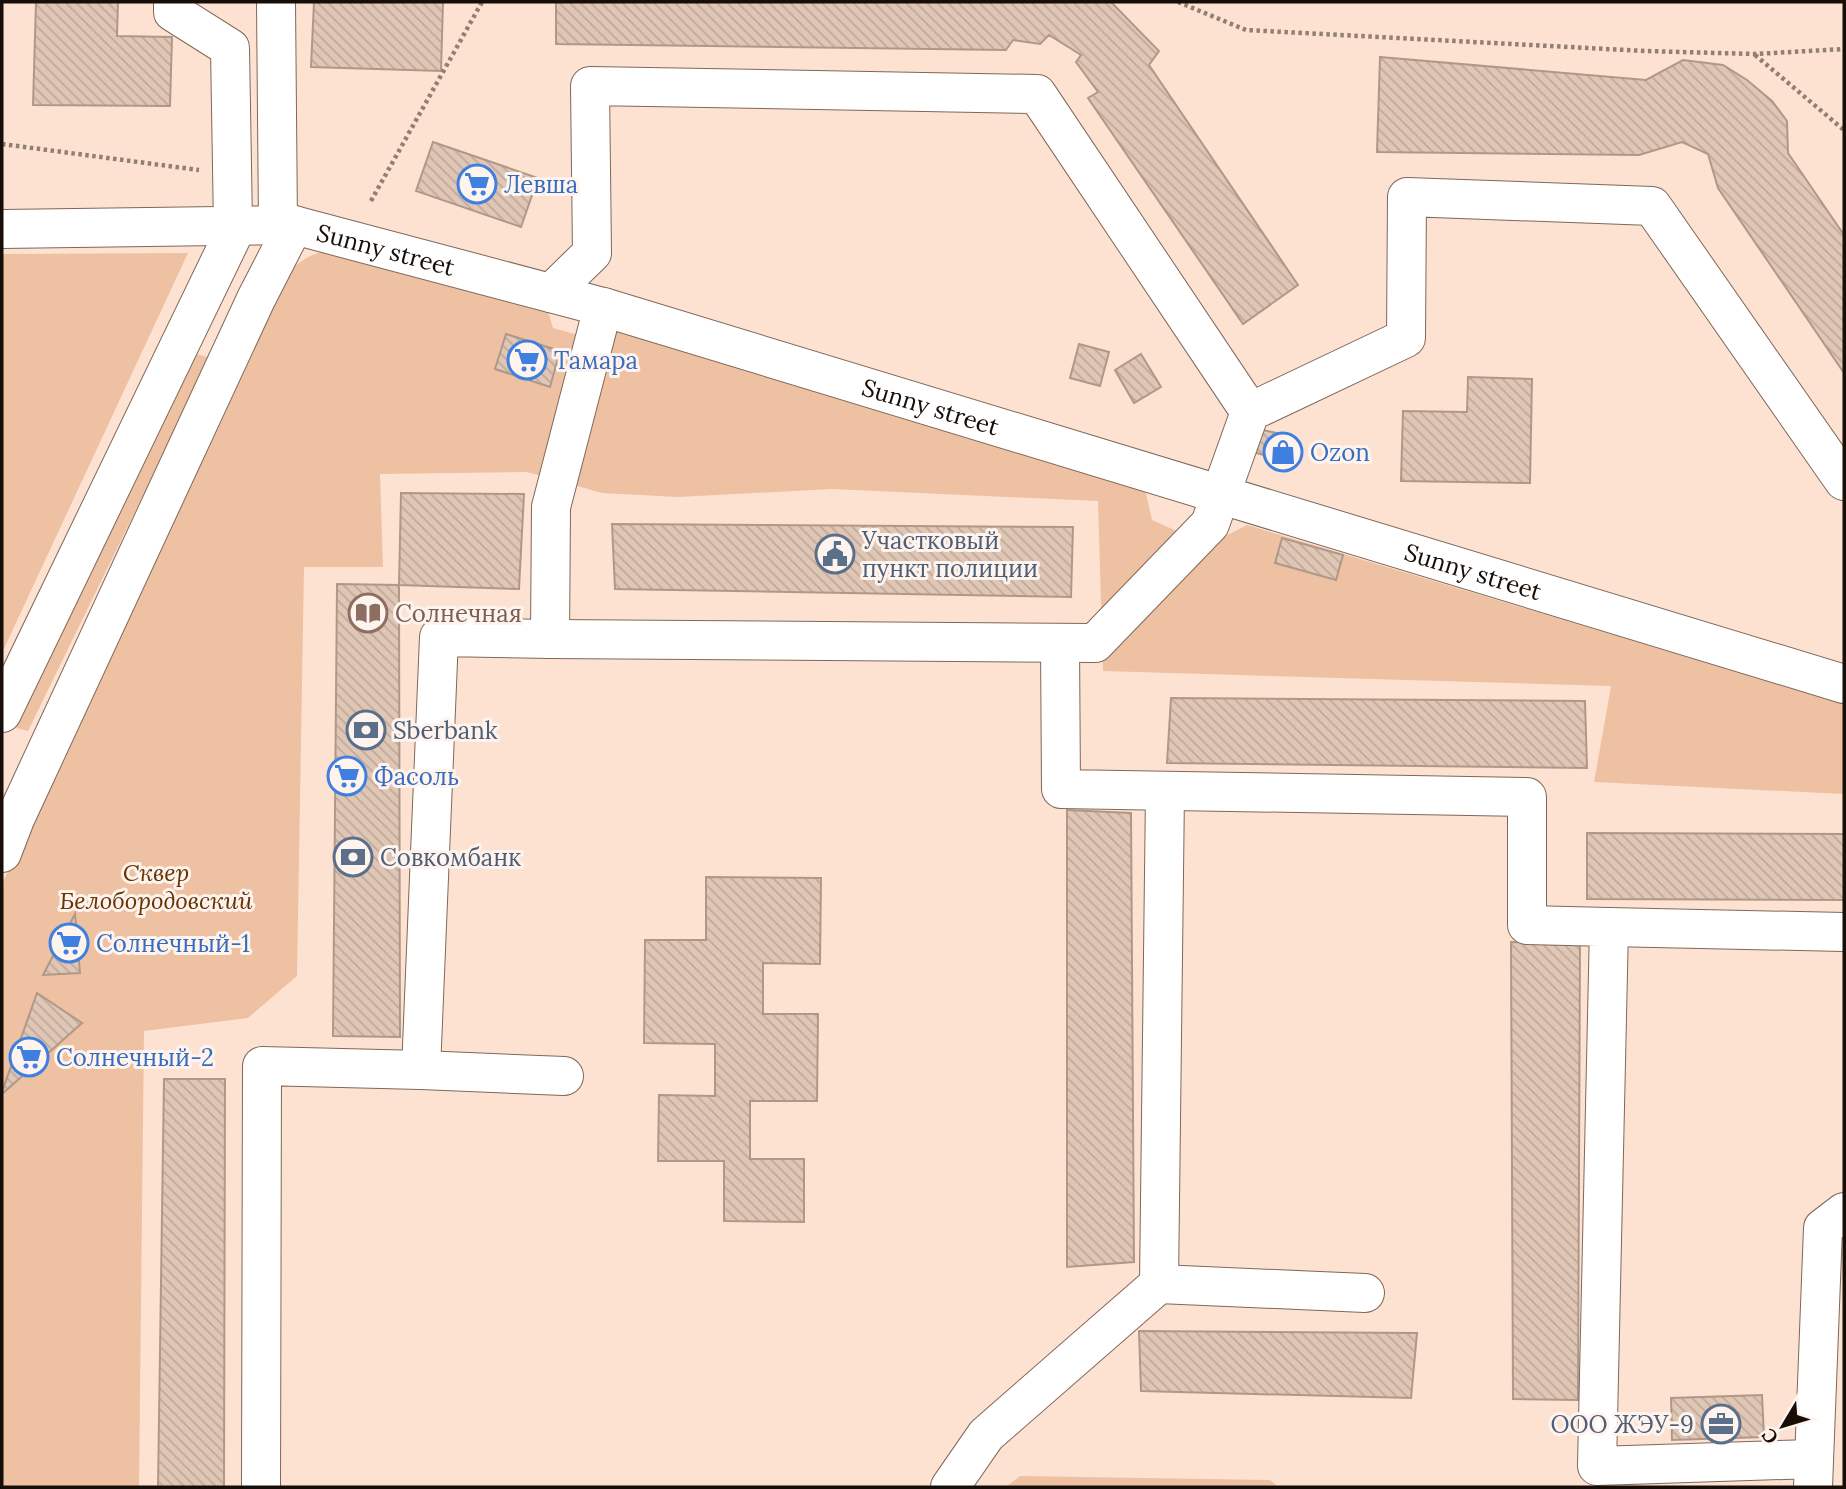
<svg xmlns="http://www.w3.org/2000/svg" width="1846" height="1489" font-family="Lora,serif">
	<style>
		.green { fill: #eec1a3 }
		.building { fill: url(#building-back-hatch); stroke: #b09888; stroke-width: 2 }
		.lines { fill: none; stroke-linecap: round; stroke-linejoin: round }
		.minor-casing { stroke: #7f6859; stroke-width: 40 }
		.path { stroke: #927f74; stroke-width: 4.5; stroke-dasharray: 3.5 3.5; stroke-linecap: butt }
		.minor { stroke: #fff; stroke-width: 38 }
		.labels { text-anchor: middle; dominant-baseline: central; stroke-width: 6; stroke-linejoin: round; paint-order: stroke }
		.shop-label { font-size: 24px; fill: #366cbe; stroke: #fef3ed; text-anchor: start }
		.street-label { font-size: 24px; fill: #170e08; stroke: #fef3ed }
		.service-label { font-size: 24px; fill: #4e5e75; stroke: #fef3ed; text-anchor: start }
		.education-label { font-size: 24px; fill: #785e54; stroke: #fef3ed; text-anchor: start }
		.park-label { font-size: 24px; font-style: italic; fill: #693304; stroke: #fef3ed }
	</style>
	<defs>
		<pattern id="building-back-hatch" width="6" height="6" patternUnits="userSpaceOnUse" patternTransform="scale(1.75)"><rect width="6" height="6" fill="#e0c6b5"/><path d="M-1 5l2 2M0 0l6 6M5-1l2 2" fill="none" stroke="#bfa99a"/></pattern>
	</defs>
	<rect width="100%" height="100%" fill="#fde2d2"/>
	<path class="green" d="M332,248L546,305L553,328L585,337L608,319L1145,489L1152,520L1208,545L1247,525L1844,704V794L1594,782L1611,686L1103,671L1098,501L832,489L678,497L602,493L527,472L380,474L383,567H304L297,976L248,1018L144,1031L139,1487H2V884L110,648L291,268L310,256Z
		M188,253L2,653V254Z
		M197,354L210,358L28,731L16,728Z
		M1020,1476L1270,1480L1278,1487H1006Z"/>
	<path class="building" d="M36,2H118L117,36L172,37L170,106L33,105Z
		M314,2H443L441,71L311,67Z
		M556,2H1111L1159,51L1149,65L1298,285L1243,324L1088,98L1098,92L1076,62L1081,55L1049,35L1040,44L1013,40L1006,50L556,44Z
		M1380,57L1646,80L1683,60L1723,65L1747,80L1772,101L1787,121L1788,153L1844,235V373L1718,188L1708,154L1682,142L1639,155L1377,152Z
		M433,142L538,178L521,227L416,191Z
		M506,334L560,351L550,387L495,369Z
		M1079,344L1109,352L1100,386L1070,378Z
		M1141,354L1161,387L1134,403L1115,370Z
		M1468,377L1532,379L1530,483L1401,481L1403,411L1467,412Z
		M1258,429L1295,437L1289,461L1252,452Z
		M401,493L524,494L519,589L399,585Z
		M612,524L1073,527L1071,597L615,589Z
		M1282,538L1343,555L1336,580L1275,563Z
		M337,584L399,585L400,1037L333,1036Z
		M1171,698L1585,701L1587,768L1167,763Z
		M1067,810L1131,813L1134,1262L1067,1267Z
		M1587,833L1844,834V900L1587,899Z
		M706,877L821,878L820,964L763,963V1014H818L817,1101H750V1159H804V1222L724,1221V1161H658L659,1095L715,1096V1044L644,1043L645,940H706Z
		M75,914L80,973L43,975Z
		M1511,942L1580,944L1578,1400L1513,1399Z
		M37,993L82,1023L2,1094V1092Z
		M164,1079H225L224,1487H158Z
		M1139,1331L1417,1333L1411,1398L1141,1391Z
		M1762,1395L1764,1437L1672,1440L1671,1398Z"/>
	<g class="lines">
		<defs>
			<g id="minor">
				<path d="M173,2V12L230,48L233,226"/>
				<path d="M276,2L278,225"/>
				<path id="s1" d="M2,229L294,225L603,307L1844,684"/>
				<path d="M551,293L592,253L590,86L1037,94L1250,412"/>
				<path d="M550,639L1095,643L1210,524L1250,412L1406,338L1407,197L1652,206L1844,481"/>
				<path d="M1060,643L1061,789L1527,797V925L1609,927L1597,1466L1813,1459"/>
				<path d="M2,713L237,226"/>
				<path d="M2,853L15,819L256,299L294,225"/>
				<path d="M1609,927L1844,932"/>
				<path d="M421,1070L564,1076"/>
				<path d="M1159,1284L1365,1293"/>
				<path d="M261,1487L262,1066L421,1070L439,637L550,639L551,507L603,307"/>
				<path d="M950,1487L986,1435L1159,1284L1165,791"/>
				<path d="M1813,1487L1823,1228L1844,1212"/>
			</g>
		</defs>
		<use href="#minor" class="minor-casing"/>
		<path class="path" d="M1178,2L1246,30L1645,51L1755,54L1844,49
			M1755,55L1844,130
			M2,144L199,170
			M371,201L482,2"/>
		<use href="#minor" class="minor"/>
	</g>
	<defs>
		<symbol id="supermarket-ring" viewBox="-11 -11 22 22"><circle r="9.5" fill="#fef3ed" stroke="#3f7fe0" stroke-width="1.5"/><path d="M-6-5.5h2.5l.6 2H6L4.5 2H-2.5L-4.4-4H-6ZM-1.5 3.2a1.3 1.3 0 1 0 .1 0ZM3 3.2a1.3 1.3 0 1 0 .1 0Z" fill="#3f7fe0"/></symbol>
		<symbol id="shop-ring" viewBox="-11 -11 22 22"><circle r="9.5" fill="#fef3ed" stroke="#3f7fe0" stroke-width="1.5"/><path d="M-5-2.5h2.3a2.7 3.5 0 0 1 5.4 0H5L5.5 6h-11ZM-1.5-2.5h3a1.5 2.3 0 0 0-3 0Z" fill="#3f7fe0"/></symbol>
		<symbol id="civic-ring" viewBox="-11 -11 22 22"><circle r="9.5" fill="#fef3ed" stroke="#5c6f8a" stroke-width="1.5"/><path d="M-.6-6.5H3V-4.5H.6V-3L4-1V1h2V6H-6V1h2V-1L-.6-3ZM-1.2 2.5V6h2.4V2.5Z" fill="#5c6f8a"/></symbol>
		<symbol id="library-ring" viewBox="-11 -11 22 22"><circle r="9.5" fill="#fef3ed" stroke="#8d6e63" stroke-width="1.5"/><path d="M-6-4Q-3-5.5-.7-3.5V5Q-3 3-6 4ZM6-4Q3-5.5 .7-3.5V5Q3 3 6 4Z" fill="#8d6e63"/></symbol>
		<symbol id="bank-ring" viewBox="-11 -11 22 22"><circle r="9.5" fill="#fef3ed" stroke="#5c6f8a" stroke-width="1.5"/><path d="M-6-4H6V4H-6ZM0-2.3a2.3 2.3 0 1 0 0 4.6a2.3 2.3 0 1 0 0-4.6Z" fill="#5c6f8a"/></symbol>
		<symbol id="office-ring" viewBox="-11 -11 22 22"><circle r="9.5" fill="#fef3ed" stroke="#5c6f8a" stroke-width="1.5"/><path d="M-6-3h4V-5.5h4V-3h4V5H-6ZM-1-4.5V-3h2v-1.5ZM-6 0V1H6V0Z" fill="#5c6f8a"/></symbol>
	</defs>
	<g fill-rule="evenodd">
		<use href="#supermarket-ring" x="455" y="162" width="44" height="44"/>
		<use href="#supermarket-ring" x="505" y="338" width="44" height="44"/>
		<use href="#shop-ring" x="1261" y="430" width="44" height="44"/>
		<use href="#civic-ring" x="813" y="532" width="44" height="44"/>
		<use href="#library-ring" x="346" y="591" width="44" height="44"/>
		<use href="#bank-ring" x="344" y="708" width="44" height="44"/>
		<use href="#supermarket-ring" x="325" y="754" width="44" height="44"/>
		<use href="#bank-ring" x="331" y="835" width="44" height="44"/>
		<use href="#supermarket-ring" x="47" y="921" width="44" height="44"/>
		<use href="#supermarket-ring" x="7" y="1035" width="44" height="44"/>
		<use href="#office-ring" x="1699" y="1402" width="44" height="44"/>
	</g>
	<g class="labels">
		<g class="shop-label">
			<text x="504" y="184">Левша</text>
			<text x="554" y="360">Тамара</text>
			<text x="1310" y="452">Ozon</text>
			<text x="374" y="776">Фасоль</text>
			<text x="96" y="943">Солнечный-1</text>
			<text x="56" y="1057">Солнечный-2</text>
		</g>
		<g class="street-label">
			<text stroke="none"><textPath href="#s1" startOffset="387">Sunny street</textPath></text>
			<text stroke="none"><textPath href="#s1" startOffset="954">Sunny street</textPath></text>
			<text stroke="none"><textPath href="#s1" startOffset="1521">Sunny street</textPath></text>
		</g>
		<g class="service-label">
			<text x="862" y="540">Участковый<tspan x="862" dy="28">пункт полиции</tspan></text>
			<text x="393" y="730">Sberbank</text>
			<text x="380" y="857">Совкомбанк</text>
			<text x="1694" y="1424" text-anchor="end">ООО ЖЭУ-9</text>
		</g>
		<g class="education-label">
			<text x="395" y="613">Солнечная</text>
		</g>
		<g class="park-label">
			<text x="156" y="872">Сквер<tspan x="156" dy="28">Белобородовский</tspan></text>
		</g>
	</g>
	<rect width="1846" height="1489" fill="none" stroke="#170e08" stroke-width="7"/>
	<g transform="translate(1783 1426) rotate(232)" stroke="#fef3ed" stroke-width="5" paint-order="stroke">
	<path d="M0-5L12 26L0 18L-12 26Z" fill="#170e08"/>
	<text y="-10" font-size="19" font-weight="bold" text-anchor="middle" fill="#170e08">С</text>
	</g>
</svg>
